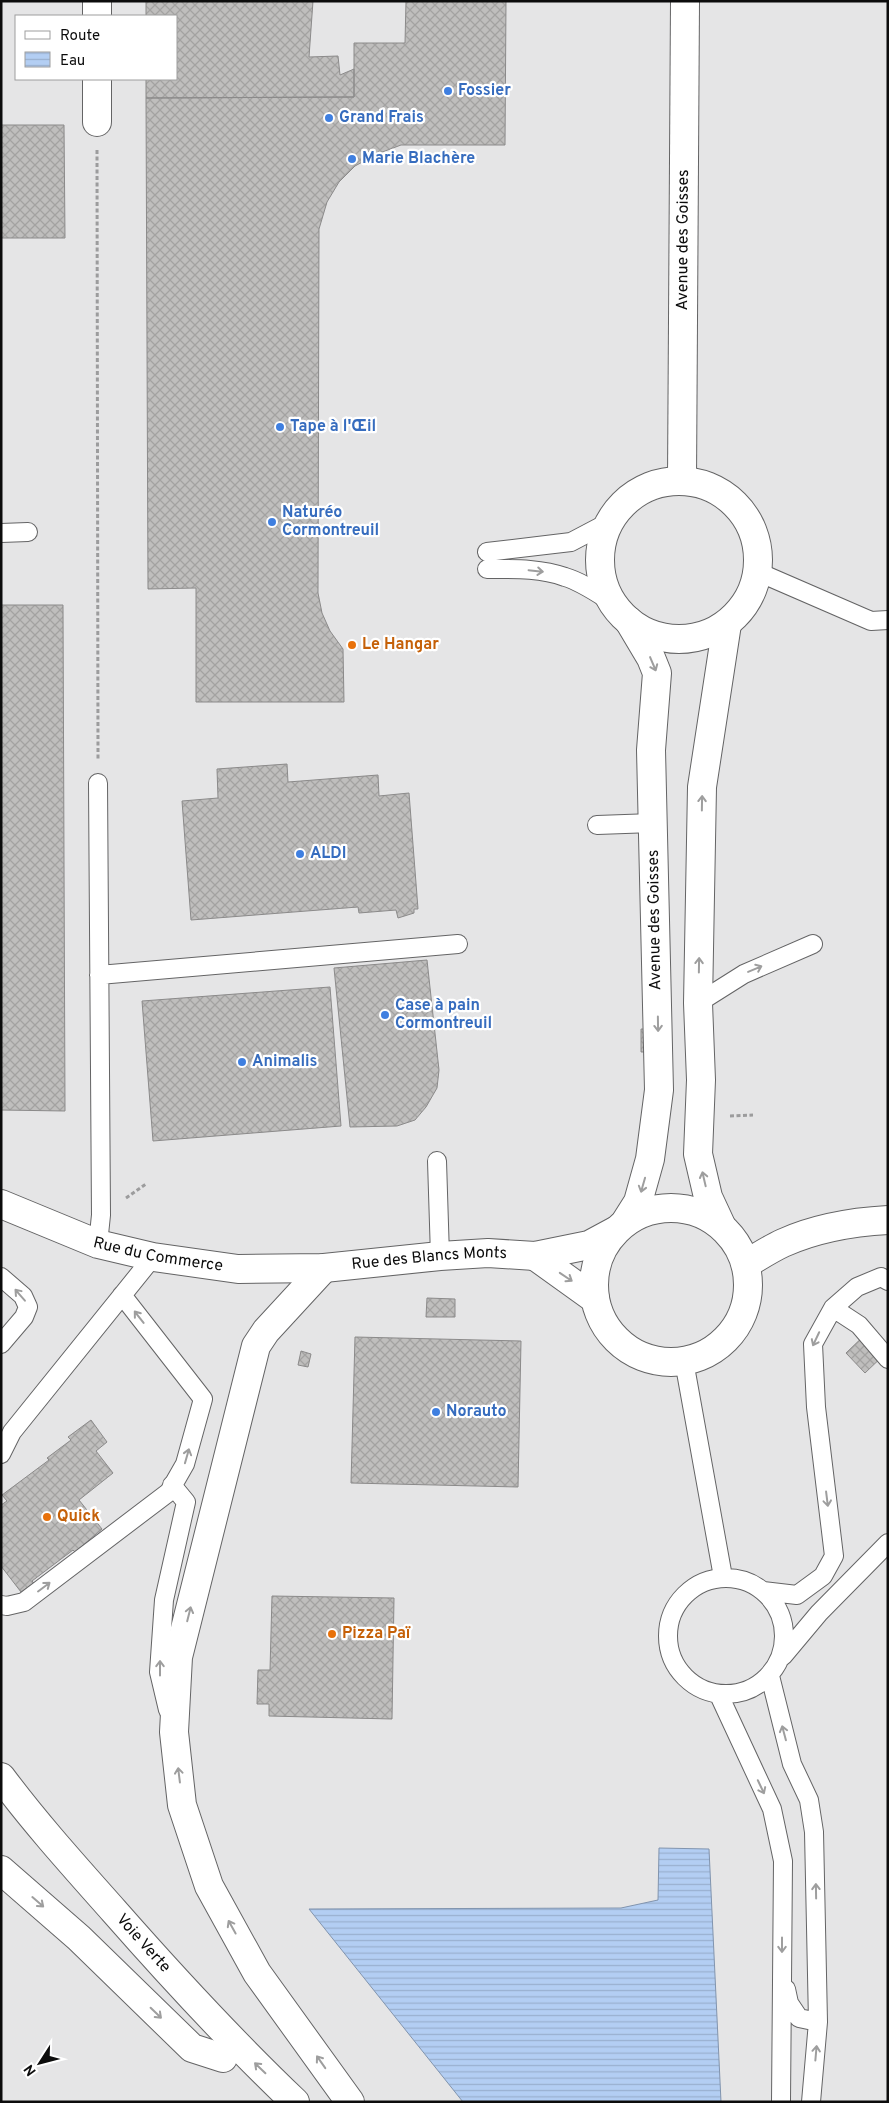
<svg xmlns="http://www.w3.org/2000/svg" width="889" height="2103" font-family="Overpass,sans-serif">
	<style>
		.water { fill: url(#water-rules); stroke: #8194ae }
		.building { fill: url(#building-cross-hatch); stroke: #8b8a8a }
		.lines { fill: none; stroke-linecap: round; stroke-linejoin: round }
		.service-casing { stroke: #646465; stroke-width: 20 }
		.minor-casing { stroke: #646465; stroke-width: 30 }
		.secondary-casing { stroke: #646465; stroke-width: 30 }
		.path { stroke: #9c9c9d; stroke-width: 3; stroke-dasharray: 4 2.5; stroke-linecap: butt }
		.service { stroke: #fff; stroke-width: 18 }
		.minor { stroke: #fff; stroke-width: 28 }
		.secondary { stroke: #fff; stroke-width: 28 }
		.oneway { stroke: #9e9e9e }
		.shop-dot { fill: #3f7fe0; stroke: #fff; stroke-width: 2 }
		.food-dot { fill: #e8710a; stroke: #fff; stroke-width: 2 }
		.labels { text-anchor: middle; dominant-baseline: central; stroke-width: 4.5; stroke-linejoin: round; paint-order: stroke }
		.shop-label { font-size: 16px; font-weight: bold; fill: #366cbe; stroke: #fff; text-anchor: start }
		.street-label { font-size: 16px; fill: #0c0c0c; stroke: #fff }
		.food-label { font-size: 16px; font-weight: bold; fill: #c56008; stroke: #fff; text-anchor: start }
	</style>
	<defs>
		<pattern id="water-rules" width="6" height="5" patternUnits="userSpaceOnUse" patternTransform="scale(1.25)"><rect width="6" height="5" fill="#b3cef3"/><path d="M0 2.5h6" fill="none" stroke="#99b0cf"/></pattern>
		<pattern id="building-cross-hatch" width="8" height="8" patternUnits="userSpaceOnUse" patternTransform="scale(1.25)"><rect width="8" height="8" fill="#bfbebd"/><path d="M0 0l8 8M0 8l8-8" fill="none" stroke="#a3a2a1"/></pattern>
	</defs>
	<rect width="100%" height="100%" fill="#e5e5e6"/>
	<path class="water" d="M659,1848L709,1849L721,2102H463L309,1909L621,1908L658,1900Z"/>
	<path class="building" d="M146,1H313L309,57L338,56L340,75L354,69V97L146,98V79H176V16H146Z
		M406,1H506L505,145H401L377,154L355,166L339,182L327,202L319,229L318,593L322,613L330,631L343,649L344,702H196V588L148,589L146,98L354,97V43H405Z
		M1,125H64L65,238H1Z
		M1,605H63L65,1111L1,1110Z
		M287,764L288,782L378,775L379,796L409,793L418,909H414V913L398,918L396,910L359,913L358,907L191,920L182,801L218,798L217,769Z
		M427,960L439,1070L437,1088L426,1107L415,1120L397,1126L350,1127L334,968Z
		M330,987L341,1126L153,1141L142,1001Z
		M641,1029H648L647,1052H641Z
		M427,1298L455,1299V1317H426Z
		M870,1330L888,1351L865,1373L846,1353Z
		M355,1337L521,1341L518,1487L351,1483Z
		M301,1351L311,1354L308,1367L298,1365Z
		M91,1420L107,1442L96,1451L113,1473L79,1500L102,1529L75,1552L73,1550L32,1581L34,1583L21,1592L1,1566V1505L7,1501L2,1495L49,1460L47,1458L71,1440L68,1437Z
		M272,1596L394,1598L392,1719L269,1716V1704H257L258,1670H270Z"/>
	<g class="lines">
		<defs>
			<path id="service" d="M1,533L28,532
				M487,552L571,542L609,522
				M487,569C513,569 540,568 565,577C582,582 597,593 613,603
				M758,572L871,621L888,620
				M597,825L653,823
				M99,975L458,944
				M698,1003L744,974L813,944
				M437,1161L440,1256
				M98,1244L101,1215L98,783
				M1,1277L23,1296L28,1307L24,1317L1,1344
				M833,1308L859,1325L888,1359
				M684,1361L723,1577
				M1,1454L12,1432L153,1257
				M668 1636a58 58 0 1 1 116 0a58 58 0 1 1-116 0Z
				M763,1591L797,1595L823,1576L834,1556L816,1407L813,1344L833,1308L857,1287L881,1277L888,1281
				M1,1605L7,1606L24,1602L169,1492L185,1464L203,1399L122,1295
				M783,1656L819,1613L888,1543
				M770,1676L792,1764L809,1800L814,1832L818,2022L811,2102
				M719,1695L772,1809L783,1861L781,2102
				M168,1710L159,1672L164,1600L186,1502L172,1485
				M786,1989L789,2003L799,2018L818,2022"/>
			<g id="minor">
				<path d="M97,1V16"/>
				<path d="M97,79V122"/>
				<path id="s1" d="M682,480L685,1"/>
				<circle cx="679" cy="560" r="79"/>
				<path id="s2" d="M1,1204L98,1244L153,1257L238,1269L324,1268L440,1256L488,1253L535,1256L589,1245L615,1231"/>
				<circle cx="671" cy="1285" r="77"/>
				<path d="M626,1221L638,1202L650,1159L659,1090L651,750L657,673L651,658L629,621"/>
				<path d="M721,1225L708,1197L698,1154L701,1080L698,1003L702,787L727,624"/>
				<path d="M535,1256L595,1299"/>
				<path d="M746,1264C758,1257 770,1249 783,1243C816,1228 852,1222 888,1220"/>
			</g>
			<g id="secondary">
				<path d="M324,1268L266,1331L256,1346L178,1657L174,1732L182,1805L209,1886L257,1973L350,2102"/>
				<path id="s3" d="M1,1777C36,1824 75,1867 114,1911C172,1977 231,2041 295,2102"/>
				<path d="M1,1870L79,1938L192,2048L223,2058"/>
			</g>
		</defs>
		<use href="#service" class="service-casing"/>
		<use href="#minor" class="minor-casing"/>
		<use href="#secondary" class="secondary-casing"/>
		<path class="path" d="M97,150L98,759
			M730,1116L753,1115
			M126,1198L146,1184"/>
		<use href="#service" class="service"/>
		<use href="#minor" class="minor"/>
		<use href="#secondary" class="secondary"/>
	</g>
	<defs><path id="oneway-shaft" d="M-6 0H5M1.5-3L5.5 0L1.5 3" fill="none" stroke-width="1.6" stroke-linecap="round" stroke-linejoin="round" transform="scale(1.25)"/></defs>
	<g class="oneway">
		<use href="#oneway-shaft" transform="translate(536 571) rotate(6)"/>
		<use href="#oneway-shaft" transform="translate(653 664) rotate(67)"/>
		<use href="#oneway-shaft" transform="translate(702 803) rotate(-89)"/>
		<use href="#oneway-shaft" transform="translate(699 965) rotate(-89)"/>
		<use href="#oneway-shaft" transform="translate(755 969) rotate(-23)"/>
		<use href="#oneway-shaft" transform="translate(658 1024) rotate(89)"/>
		<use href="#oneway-shaft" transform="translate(704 1179) rotate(-103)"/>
		<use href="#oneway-shaft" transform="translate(643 1185) rotate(106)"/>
		<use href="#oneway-shaft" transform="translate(566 1277) rotate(34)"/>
		<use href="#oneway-shaft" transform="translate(20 1295) rotate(-131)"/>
		<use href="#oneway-shaft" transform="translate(139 1317) rotate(-128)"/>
		<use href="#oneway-shaft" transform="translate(816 1339) rotate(115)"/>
		<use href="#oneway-shaft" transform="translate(187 1456) rotate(-74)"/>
		<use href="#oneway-shaft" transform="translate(827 1499) rotate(83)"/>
		<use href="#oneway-shaft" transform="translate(44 1587) rotate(-37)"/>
		<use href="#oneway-shaft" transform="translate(189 1614) rotate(-76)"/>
		<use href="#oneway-shaft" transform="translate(160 1668) rotate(-90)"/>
		<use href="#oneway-shaft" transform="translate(784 1733) rotate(-105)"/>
		<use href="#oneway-shaft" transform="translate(179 1775) rotate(-97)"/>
		<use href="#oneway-shaft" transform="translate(761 1787) rotate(65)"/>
		<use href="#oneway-shaft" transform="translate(816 1891) rotate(-91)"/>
		<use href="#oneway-shaft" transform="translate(38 1902) rotate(41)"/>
		<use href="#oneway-shaft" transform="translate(232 1927) rotate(-119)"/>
		<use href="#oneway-shaft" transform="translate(782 1945) rotate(90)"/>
		<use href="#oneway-shaft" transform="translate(156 2013) rotate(44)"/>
		<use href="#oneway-shaft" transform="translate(816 2053) rotate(-85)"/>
		<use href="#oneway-shaft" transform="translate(321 2062) rotate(-125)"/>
		<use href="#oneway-shaft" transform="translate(260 2068) rotate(-136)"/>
	</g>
	<g class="shop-dot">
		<circle cx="448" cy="91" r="5"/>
		<circle cx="329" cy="118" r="5"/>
		<circle cx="352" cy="159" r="5"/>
		<circle cx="280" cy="427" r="5"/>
		<circle cx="272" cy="522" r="5"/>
		<circle cx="300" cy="854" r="5"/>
		<circle cx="385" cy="1015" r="5"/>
		<circle cx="242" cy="1062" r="5"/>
		<circle cx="436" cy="1412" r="5"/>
	</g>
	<g class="food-dot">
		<circle cx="352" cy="645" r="5"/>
		<circle cx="47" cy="1517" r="5"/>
		<circle cx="332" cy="1634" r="5"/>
	</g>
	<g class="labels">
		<g class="shop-label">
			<text x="458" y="91">Fossier</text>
			<text x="339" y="118">Grand Frais</text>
			<text x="362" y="159">Marie Blachère</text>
			<text x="290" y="427">Tape à l'Œil</text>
			<text x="282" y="513">Naturéo<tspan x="282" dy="18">Cormontreuil</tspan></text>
			<text x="310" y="854">ALDI</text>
			<text x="395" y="1006">Case à pain<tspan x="395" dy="18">Cormontreuil</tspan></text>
			<text x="252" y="1062">Animalis</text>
			<text x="446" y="1412">Norauto</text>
		</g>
		<g class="street-label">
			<text stroke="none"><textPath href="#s1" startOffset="240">Avenue des Goisses</textPath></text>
			<text transform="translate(655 920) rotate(-91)">Avenue des Goisses</text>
			<text stroke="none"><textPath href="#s2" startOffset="166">Rue du Commerce</textPath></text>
			<text stroke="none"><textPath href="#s2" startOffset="439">Rue des Blancs Monts</textPath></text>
			<text stroke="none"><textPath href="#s3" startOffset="219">Voie Verte</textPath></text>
		</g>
		<g class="food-label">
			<text x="362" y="645">Le Hangar</text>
			<text x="57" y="1517">Quick</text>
			<text x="342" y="1634">Pizza Paï</text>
		</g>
	</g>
	<rect width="889" height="2103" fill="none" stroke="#0c0c0c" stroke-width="5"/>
	<rect x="15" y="15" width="162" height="65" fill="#ffffff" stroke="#9e9e9e"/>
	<rect x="25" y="31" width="25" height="8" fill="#ffffff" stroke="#9e9e9e"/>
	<text x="60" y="40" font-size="15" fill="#0c0c0c">Route</text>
	<rect x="25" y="52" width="25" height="15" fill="url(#water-rules)" stroke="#9e9e9e"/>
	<text x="60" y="65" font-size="15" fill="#0c0c0c">Eau</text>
	<g transform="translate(40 2063) rotate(234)" stroke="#ffffff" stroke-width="4" paint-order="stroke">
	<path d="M0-4L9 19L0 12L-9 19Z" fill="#0c0c0c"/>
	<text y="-8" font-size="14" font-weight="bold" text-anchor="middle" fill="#0c0c0c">N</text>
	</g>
</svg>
